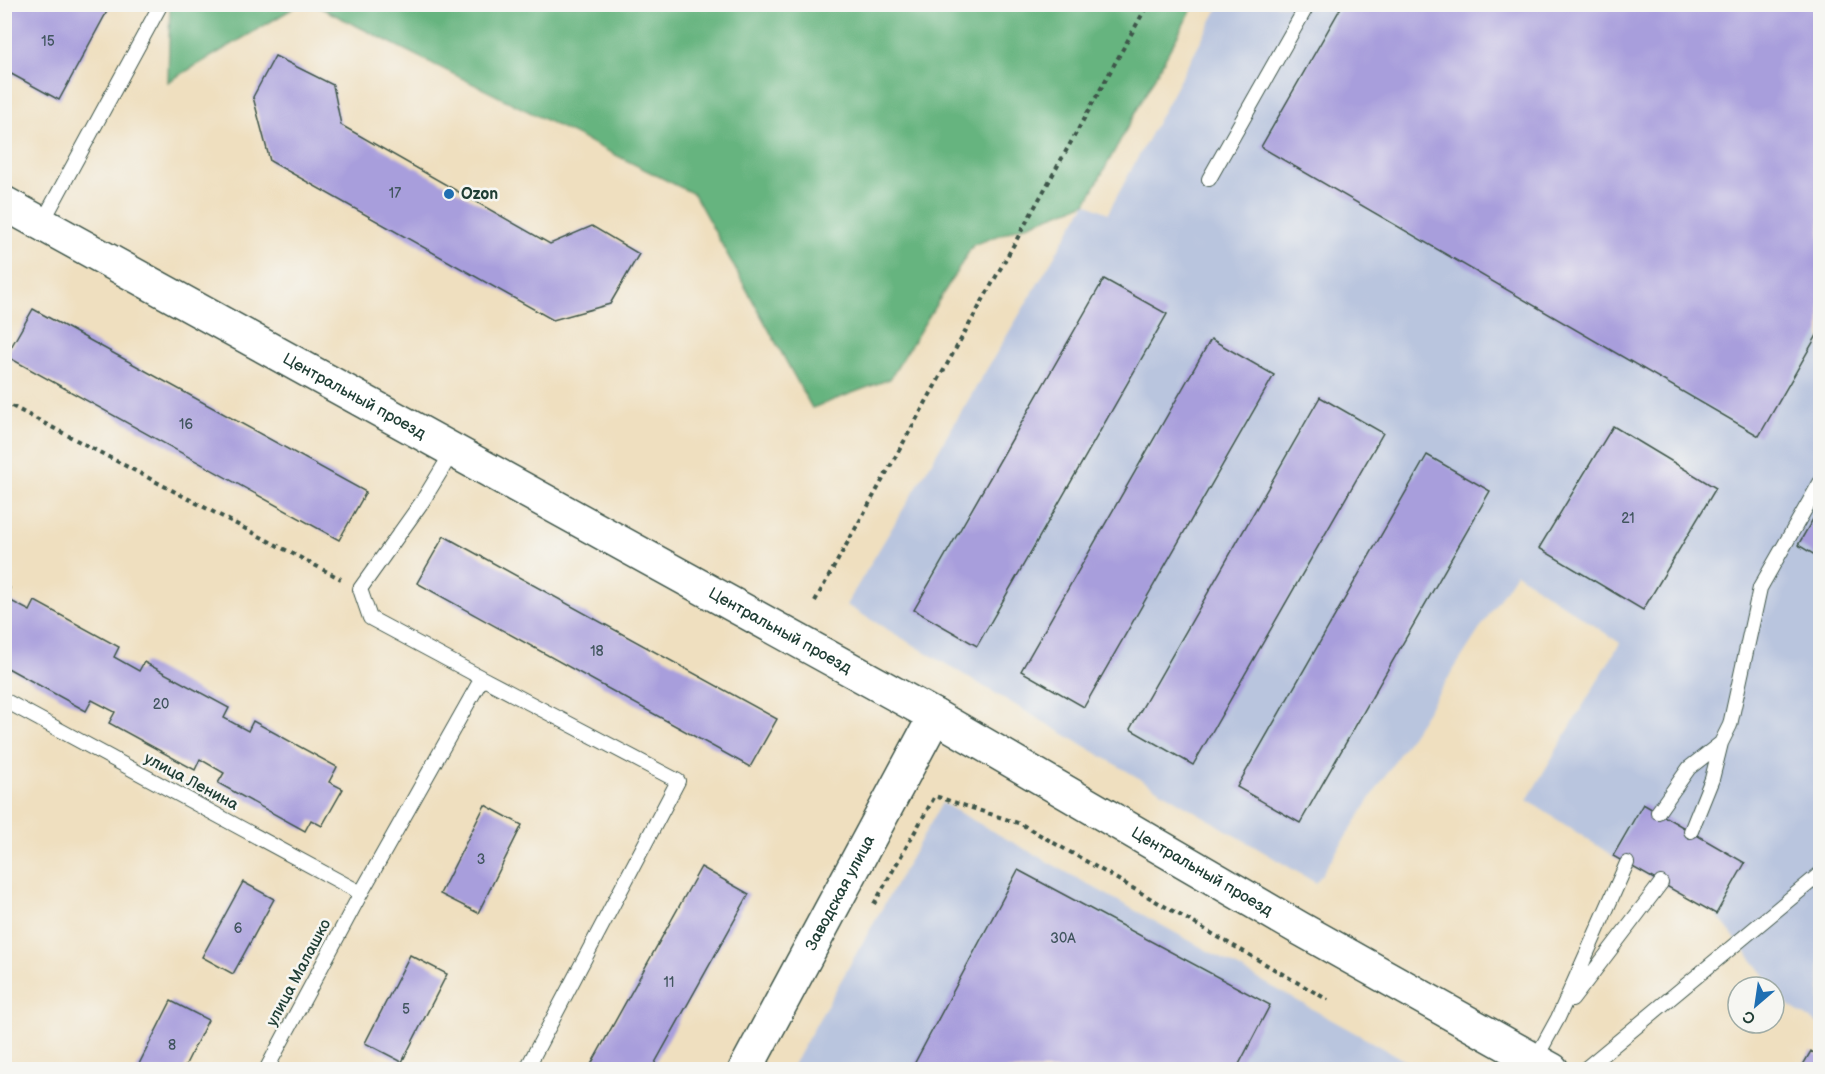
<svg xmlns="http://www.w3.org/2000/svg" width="1825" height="1074" font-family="'Balsamiq Sans',sans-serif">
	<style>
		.industrial { fill: #b9c5de }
		.forest { fill: #66b47f; stroke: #42785a; stroke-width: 1.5 }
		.building { fill: #a89edc }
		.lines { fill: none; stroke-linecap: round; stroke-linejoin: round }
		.service-casing { stroke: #3e5549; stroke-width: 16 }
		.tertiary-casing { stroke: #3e5549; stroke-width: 36 }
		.secondary-casing { stroke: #3e5549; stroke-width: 36 }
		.path { stroke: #3e5549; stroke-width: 4; stroke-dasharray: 4.5 4.5; stroke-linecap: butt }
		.service { stroke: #fff; stroke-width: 14 }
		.tertiary { stroke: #fff; stroke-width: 33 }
		.secondary { stroke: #fff; stroke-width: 33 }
		.poi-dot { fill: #1f6fb2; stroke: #f6f6f2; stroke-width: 2 }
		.labels { text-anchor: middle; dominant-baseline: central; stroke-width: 5; stroke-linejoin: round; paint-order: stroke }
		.number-label { font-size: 14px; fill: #41555e }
		.poi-label { font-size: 16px; font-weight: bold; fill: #1f3d34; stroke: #f6f6f2; text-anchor: start }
		.street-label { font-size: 16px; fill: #1f3d34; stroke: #f6f6f2 }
	</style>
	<rect width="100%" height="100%" fill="#f6f6f2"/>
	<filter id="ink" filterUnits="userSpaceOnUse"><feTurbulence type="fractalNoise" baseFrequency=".0167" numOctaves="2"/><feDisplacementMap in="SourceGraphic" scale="12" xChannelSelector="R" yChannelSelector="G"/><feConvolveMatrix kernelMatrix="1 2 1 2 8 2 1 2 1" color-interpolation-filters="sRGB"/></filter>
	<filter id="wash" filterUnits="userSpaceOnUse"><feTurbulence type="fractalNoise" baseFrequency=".008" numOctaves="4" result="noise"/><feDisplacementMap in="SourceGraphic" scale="24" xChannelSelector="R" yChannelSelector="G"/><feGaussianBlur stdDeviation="1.35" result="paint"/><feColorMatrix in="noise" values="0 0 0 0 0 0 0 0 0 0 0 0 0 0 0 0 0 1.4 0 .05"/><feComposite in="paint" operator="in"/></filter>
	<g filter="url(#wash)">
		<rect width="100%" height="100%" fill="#efdfbf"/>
		<path class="industrial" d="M1220,5H1820V1025L1789,1006L1716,914L1613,856L1527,800L1620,643L1516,573L1316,883L846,605L1086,203L1108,213Z
			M942,803L1420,1069L790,1070Z"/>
		<path class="forest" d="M170,5V4L299,5L168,82Z
			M315,5L1194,4V5L1086,203L973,245L890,379L812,408L694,194Z"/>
		<g id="blocks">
			<path class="building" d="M8,4H111L59,100L4,70V12Z
				M1343,4H1820V330L1759,436L1261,147Z
				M275,56L333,85L341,125L550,244L592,226L639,254L610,304L553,320L270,161L253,97Z
				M1104,279L1167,314L977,646L914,610Z
				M33,309L366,492L339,540L6,356Z
				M1211,339L1274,375L1084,707L1021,671Z
				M1320,397L1383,433L1193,765L1130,729Z
				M1613,426L1716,488L1643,610L1539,548Z
				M1427,455L1490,491L1300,823L1237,787Z
				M1820,507V558L1798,545Z
				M444,536L777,719L750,767L417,583Z
				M4,585L10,588L5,598L30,611L35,601L119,647L114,657L139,671L144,662L229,708L224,718L248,731L253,721L337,767L329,782L343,789L322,826L311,820L305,831L218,783L224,773L200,759L195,770L109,723L115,712L92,700L86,711L4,666Z
				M1643,804L1745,863L1716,914L1613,856Z
				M485,805L522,825L478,913L440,894Z
				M701,867L749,894L651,1070H588Z
				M1018,870L1270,1005L1236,1070H911Z
				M243,882L274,899L233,974L202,957Z
				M410,955L447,974L402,1062L365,1043Z
				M171,1001L208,1020L183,1070H136Z
				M1811,1051L1820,1057V1070H1800Z"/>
		</g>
	</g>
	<g filter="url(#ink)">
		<use href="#blocks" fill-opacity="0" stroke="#3e5549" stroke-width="1.5"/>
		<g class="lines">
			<defs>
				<path id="service" d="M1209,179L1308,4
					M42,223L161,4
					M482,678L678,781L526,1070
					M4,700L361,893
					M1658,812L1689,768L1721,743
					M1691,831L1712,779L1721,743L1730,725L1760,588L1820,483
					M1572,1000L1661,883
					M1535,1060L1558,1018L1627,863
					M266,1070L361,893L482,678L370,618L360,589L422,502L453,451
					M1584,1070L1820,874"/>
				<g id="tertiary">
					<path id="s1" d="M745,1070L935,716"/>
				</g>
				<g id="secondary">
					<path id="s2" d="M4,203L935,716L1299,928L1552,1070"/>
				</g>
			</defs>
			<use href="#service" class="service-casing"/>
			<use href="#tertiary" class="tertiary-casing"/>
			<use href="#secondary" class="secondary-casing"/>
			<path class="path" d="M4,402L341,579
				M815,601L1148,4
				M874,904L935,796L1021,824L1328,1000"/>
			<use href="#service" class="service"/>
			<use href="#tertiary" class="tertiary"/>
			<use href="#secondary" class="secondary"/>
		</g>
	</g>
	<circle class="poi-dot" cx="449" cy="194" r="6"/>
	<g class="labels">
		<g class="number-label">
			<text x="48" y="41">15</text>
			<text x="395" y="193">17</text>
			<text x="186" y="424">16</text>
			<text x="1628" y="518">21</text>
			<text x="597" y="651">18</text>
			<text x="161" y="704">20</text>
			<text x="481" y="859">3</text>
			<text x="238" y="928">6</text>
			<text x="1063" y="938">30А</text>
			<text x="669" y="982">11</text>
			<text x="406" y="1009">5</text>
			<text x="172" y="1045">8</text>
		</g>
		<g class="poi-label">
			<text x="461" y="194">Ozon</text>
		</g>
		<g class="street-label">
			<text stroke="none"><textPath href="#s2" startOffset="400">Центральный проезд</textPath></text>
			<text stroke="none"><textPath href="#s2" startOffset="886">Центральный проезд</textPath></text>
			<text transform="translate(191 782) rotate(28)">улица Ленина</text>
			<text stroke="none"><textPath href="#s2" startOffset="1372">Центральный проезд</textPath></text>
			<text stroke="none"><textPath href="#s1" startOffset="201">Заводская улица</textPath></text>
			<text transform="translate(299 973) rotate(-62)">улица Малашко</text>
		</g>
	</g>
	<rect width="1825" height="1074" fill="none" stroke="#f6f6f2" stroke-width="24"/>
	<g transform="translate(1756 1005) rotate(209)"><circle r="28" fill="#f6f6f2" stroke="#a0aca6" stroke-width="1.5"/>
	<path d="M0-4.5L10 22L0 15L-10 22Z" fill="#1f6fb2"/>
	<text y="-9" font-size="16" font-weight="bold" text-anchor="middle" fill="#1f3d34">С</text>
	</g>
</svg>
